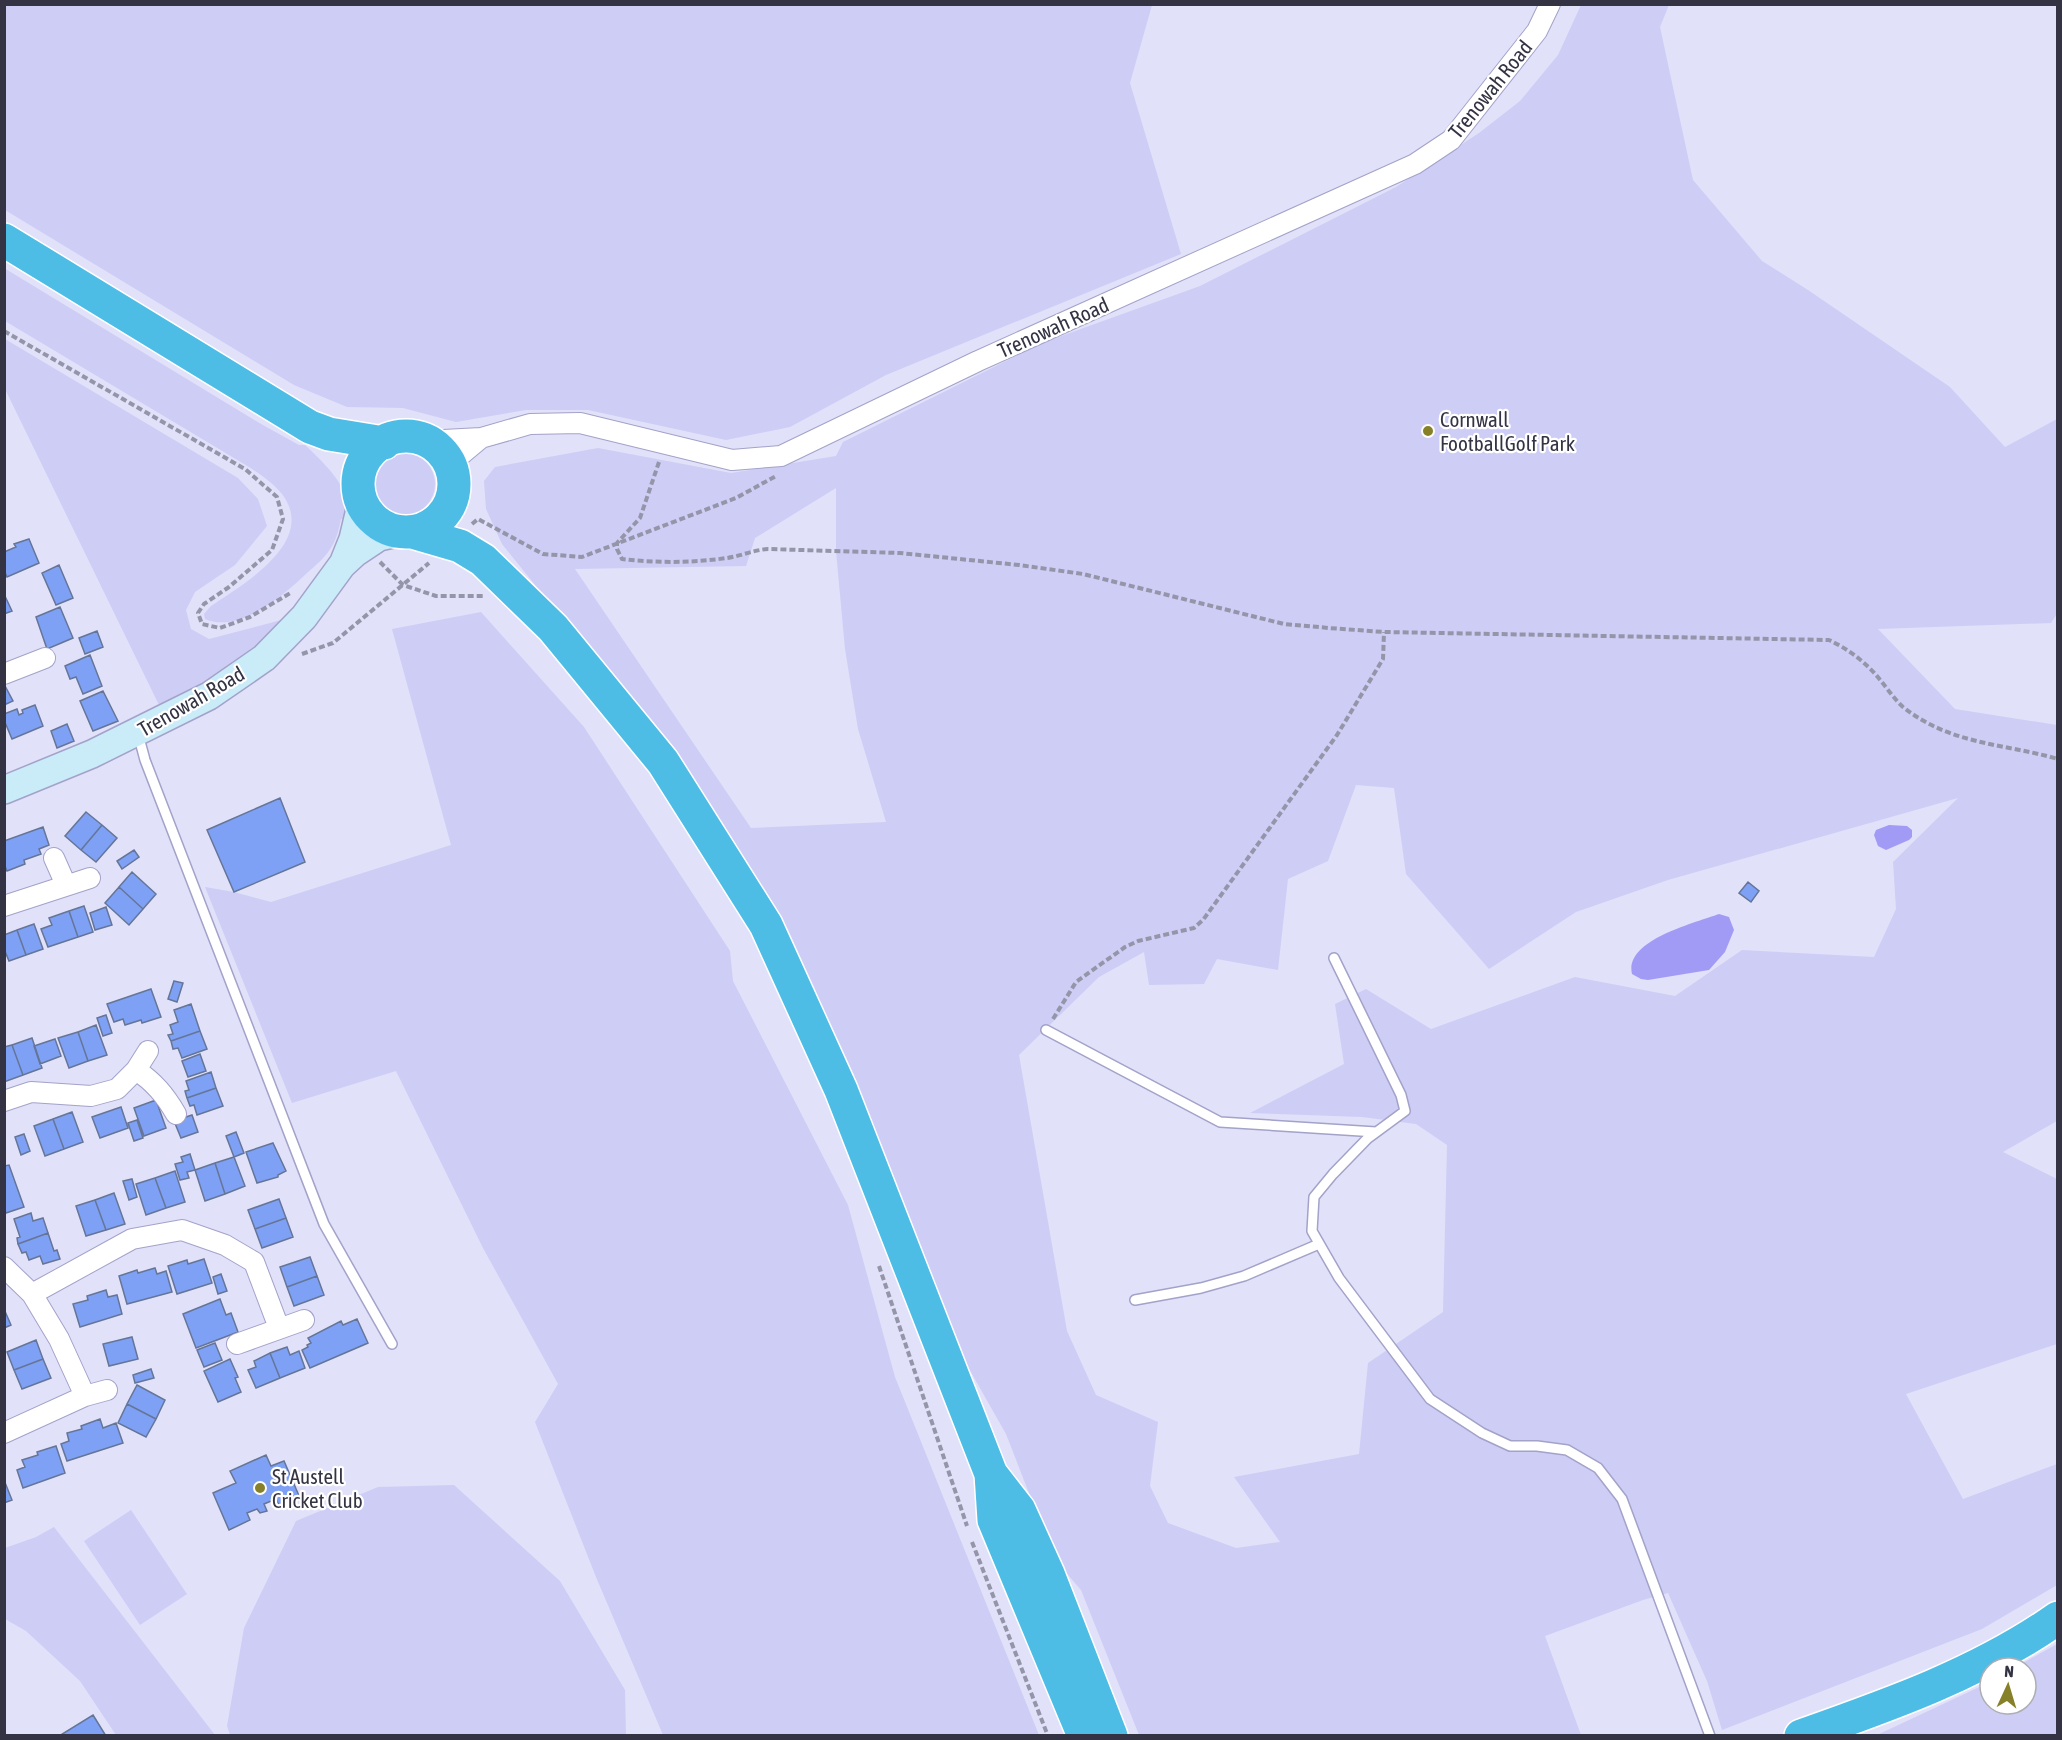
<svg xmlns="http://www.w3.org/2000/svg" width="2062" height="1740" font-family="'Asap Condensed',sans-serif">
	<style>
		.green { fill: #cecdf5; fill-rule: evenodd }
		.water { fill: #a29bf6 }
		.building { fill: #7ea1f5; stroke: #657597; stroke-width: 1.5 }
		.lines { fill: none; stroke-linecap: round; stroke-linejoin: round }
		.lane-casing { stroke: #a3a2c9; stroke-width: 12 }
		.street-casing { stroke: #a3a2c9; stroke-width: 22 }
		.secondary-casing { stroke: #a3a2c9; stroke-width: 30 }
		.highway-casing { stroke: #fff; stroke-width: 36 }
		.path { stroke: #9595aa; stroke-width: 4; stroke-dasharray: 6 3; stroke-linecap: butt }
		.lane { stroke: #fff; stroke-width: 9 }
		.street { stroke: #fff; stroke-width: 20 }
		.secondary { stroke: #caebf8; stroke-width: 27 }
		.highway { stroke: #4ebde6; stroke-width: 33 }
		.poi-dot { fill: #868129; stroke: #fff; stroke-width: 2 }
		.labels { text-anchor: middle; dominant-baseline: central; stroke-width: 4.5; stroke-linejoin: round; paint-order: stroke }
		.street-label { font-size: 21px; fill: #333343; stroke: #fff }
		.poi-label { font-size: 21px; fill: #333343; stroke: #fff; text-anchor: start }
	</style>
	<rect width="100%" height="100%" fill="#e1e1fa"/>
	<path class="green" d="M4,5H1152L1130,83L1181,254L886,375L790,427L726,440L588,410H526L456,422L403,408L347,407L294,385L5,210Z
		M1581,5H1669L1660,27L1693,180L1762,261L1808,290L1950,387L2005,447L2057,419L2058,612L2051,623L1878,629L1955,709L2057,725V1121L2003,1152L2057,1179V1344L1906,1394L1963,1499L2057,1464V1585L1982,1629L1722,1730L1707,1681L1668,1593L1643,1600L1545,1636L1581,1735H1139L1081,1590L1055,1560L1006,1434L964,1360L867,1109L805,977L726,829L664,744L502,544L486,509L484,481L495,467L598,448L731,473L836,456L843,442L1042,343L1200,286L1396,187L1479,133L1520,101L1558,55ZM836,488V551L845,649L858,729L886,822L751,828L575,569L746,566L755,538ZM1356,785L1394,788L1406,874L1489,969L1576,912L1668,880L1958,798L1893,862L1896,909L1874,957L1742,950L1675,996L1575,977L1431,1029L1366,989L1335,1004L1344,1064L1250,1113L1362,1117L1416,1124L1447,1145L1443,1312L1368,1363L1359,1454L1234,1477L1280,1542L1236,1548L1168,1523L1150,1486L1158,1422L1096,1395L1067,1331L1019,1055L1099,977L1144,952L1149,985L1204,984L1217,959L1278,970L1288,879L1328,861Z
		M4,268L261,424L299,445H305C324,463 355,491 348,520L341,519C339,528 337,538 332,546C326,557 316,565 307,573C284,595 239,634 205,619L204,614L211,606C243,584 318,542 282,494C273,483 261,475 249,467L5,321Z
		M5,339L238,478L258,499L267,526L235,565L195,592L186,610L191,629L209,639L285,619L265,644L212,680L159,705L5,389Z
		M373 484a31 31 0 1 1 62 0a31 31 0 1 1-62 0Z
		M481,612L584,727L730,951L733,981L848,1205L895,1377L1039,1735H663L596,1577L535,1422L558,1384L483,1248L396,1071L292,1103L205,887L234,892L271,902L451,845L392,629Z
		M454,1485L560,1581L625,1690L626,1735H230L227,1726L244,1628L296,1521L378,1487Z
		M131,1510L187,1594L140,1625L84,1541Z
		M54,1527L215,1735H116L80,1681L26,1631L5,1619V1548L36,1537Z
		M2057,1644V1735H1877L1990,1682V1704H2026V1668H2014Z"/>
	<path class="water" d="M1889,825L1907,826L1912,830V837L1909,840L1886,850L1878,846L1874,835L1876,830Z
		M1719,914L1729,917L1734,930L1725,952L1709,970L1648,980L1641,979L1632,974C1624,940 1695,923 1719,914Z"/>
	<path class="building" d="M29,539L39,563L7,577L4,570V552L16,547L14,544Z
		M59,565L73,598L56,605L42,573Z
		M4,594L12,611L4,614Z
		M60,607L73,638L47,649L36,617Z
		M97,631L103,647L85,654L79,638Z
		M90,655L102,686L83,694L76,677L70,679L65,666Z
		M4,684L13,701L4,705Z
		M103,691L118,721L93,731L80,701Z
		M35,705L43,726L12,739L4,720V714L17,709L19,715L23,713L22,710Z
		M67,724L74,741L57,748L51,731Z
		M280,798L305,862L234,892L207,830Z
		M86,812L102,825L81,850L65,836Z
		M102,825L117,838L96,862L81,850Z
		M43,827L49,845L39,849L41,854L24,860L25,864L7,871L4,864V841Z
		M134,850L139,857L122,869L117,861Z
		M132,872L156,894L143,909L119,887Z
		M1748,882L1759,891L1751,902L1739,893Z
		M119,887L143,909L129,925L105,903Z
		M84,906L93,932L78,937L69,911Z
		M106,907L112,925L95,930L90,913Z
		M69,911L78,937L48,947L41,929L52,925L49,918Z
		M34,924L43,949L26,955L17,930Z
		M17,930L26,955L9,961L4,949V935Z
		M174,981L183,983L177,1002L168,999Z
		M151,989L161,1017L142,1023L141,1020L125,1025L123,1019L114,1022L107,1004Z
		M191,1004L200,1031L171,1041L168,1035L173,1034L170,1025L178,1022L174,1010Z
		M106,1015L112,1033L103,1036L97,1018Z
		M96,1025L107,1055L88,1061L78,1032Z
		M200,1031L207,1049L182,1058L178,1048L173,1049L171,1041Z
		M78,1032L88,1061L69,1068L58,1038Z
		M32,1038L42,1068L23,1075L12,1045Z
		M55,1039L61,1056L40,1064L34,1046Z
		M12,1045L23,1075L4,1082V1047Z
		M200,1054L206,1071L188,1077L182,1061Z
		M211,1072L216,1088L187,1098L185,1091L189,1090L186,1081Z
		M216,1088L223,1106L197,1115L194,1105L190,1106L187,1098Z
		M156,1100L166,1128L144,1136L134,1108Z
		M121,1107L128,1128L100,1138L92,1117Z
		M72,1112L83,1142L64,1149L53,1119Z
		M192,1115L198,1132L181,1138L174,1121Z
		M53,1119L64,1149L45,1156L34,1126Z
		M137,1120L143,1138L134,1141L128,1123Z
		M236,1132L244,1153L234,1157L226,1136Z
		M24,1134L30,1151L21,1155L15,1137Z
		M273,1143L286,1171L278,1175V1177L257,1183L246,1152Z
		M190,1154L195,1170L187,1172L189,1178L180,1180L175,1164L183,1162L181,1157Z
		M234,1157L245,1186L225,1194L215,1163Z
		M215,1163L225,1194L205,1201L195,1170Z
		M9,1165L24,1207L6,1213L4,1208V1166Z
		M175,1171L185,1202L166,1208L155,1178Z
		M155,1178L166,1208L146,1215L136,1184Z
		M132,1179L137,1197L129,1200L123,1181Z
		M114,1193L125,1224L106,1230L95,1200Z
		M279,1199L286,1218L255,1229L248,1210Z
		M95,1200L106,1230L86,1236L76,1206Z
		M31,1213L33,1221L43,1218L48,1233L18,1244L17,1238L20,1237L14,1219Z
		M286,1218L293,1237L262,1248L255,1229Z
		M48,1233L54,1251L57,1250L60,1259L43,1264L40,1256L29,1260L26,1252L22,1253L18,1244Z
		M310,1257L317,1276L287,1287L280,1267Z
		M204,1259L212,1283L177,1294L168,1266L187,1260L188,1264Z
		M155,1268L157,1274L166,1271L172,1292L127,1304L119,1276L137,1270L138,1273Z
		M221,1274L227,1291L218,1294L213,1277Z
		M317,1276L324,1295L294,1306L287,1287Z
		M106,1290L108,1297L117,1295L122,1314L80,1327L73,1304L88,1300L87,1296Z
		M220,1299L226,1315L231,1313L238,1332L196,1348L183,1314Z
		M4,1309L11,1325L4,1328Z
		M357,1319L368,1343L310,1368L302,1350L308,1347L307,1345L311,1343L308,1338L341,1321L343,1325Z
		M132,1337L138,1359L109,1366L103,1344Z
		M36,1340L43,1359L14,1370L7,1352Z
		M215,1343L222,1360L204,1367L197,1350Z
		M287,1347L290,1355L299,1351L305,1368L280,1378L270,1353Z
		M270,1353L280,1378L256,1388L248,1370L256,1367L254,1361Z
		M43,1359L51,1378L22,1389L14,1370Z
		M230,1359L238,1377L235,1378L241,1392L218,1402L204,1371Z
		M151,1369L154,1378L135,1383L133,1375Z
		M137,1385L165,1400L156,1419L127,1404Z
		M127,1404L156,1419L146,1437L118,1423Z
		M100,1419L103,1428L116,1423L123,1443L67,1461L61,1444L69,1441L67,1433L82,1429L81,1426Z
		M56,1446L65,1473L23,1488L17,1470L25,1467L22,1460L38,1455L37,1452Z
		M266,1455L271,1466L284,1461L300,1498L280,1507L276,1499L264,1504L267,1511L260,1513L257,1509L247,1513L250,1520L229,1530L213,1493L236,1483L230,1471Z
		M4,1480L12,1500L4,1503Z
		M93,1715L106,1736H59Z"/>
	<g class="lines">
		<defs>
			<path id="lane" d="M138,734L145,760L324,1224L392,1344
				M1334,958L1401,1095L1405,1111L1367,1139L1333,1174L1314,1197L1312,1231L1339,1278L1430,1399L1482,1433L1510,1446H1537L1567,1450L1598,1468L1622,1499L1710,1736
				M1046,1030L1220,1122L1376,1132
				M1135,1300L1201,1288L1244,1276L1319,1244"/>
			<path id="street" d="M425,441L481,438L530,424L580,423L732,460L781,456L978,361L1415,164L1451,140L1537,31L1550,4
				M452,470L457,458L481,438
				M4,674L45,658
				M54,858L66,885
				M4,906L90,878
				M136,1070C154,1082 165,1095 176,1114
				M4,1101L31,1092L91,1096L117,1089L136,1070L148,1051
				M4,1267L32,1294L59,1339L85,1396
				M32,1294L132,1239L182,1230L225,1245L254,1262L279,1328
				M237,1344L304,1320
				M4,1433L85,1396L107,1390"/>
			<path id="secondary" d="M343,564L353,539L362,501
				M4,790L92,754L209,696L264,658L304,617L342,565L355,553L379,537L401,532"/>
			<path id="highway" d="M4,240L310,427L329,434L384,443
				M358 484a48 48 0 1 1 96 0a48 48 0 1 1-96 0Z
				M412,532L460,546L483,560L553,628L663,762L766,925L841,1090L991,1474L1019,1510L1048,1574L1111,1736
				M991,1474L994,1520L1084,1736
				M1801,1736C1889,1705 1980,1673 2058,1618"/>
		</defs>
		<use href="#lane" class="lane-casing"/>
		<use href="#street" class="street-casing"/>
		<use href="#secondary" class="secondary-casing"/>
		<use href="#highway" class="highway-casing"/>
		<path class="path" d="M4,331L245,469L277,497L283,519L272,550L229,587L204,604L198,613L202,624L220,628L250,617L292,592
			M659,462L640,518L617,543V549L622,559C656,563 692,563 727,558C741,556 753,550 768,549L900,553L1019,565L1083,574L1284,624L1329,628L1384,632L1829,640C1846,648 1863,660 1876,675C1885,685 1893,698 1903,707C1951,745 2002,743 2058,759
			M472,524L478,519L543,554L582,557L736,498L776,476
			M380,562L403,585L436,596H484
			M302,654L333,643L429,563
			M1053,1019L1076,982L1125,947L1138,941L1194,928L1203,920L1337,735L1383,659L1384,632
			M879,1266L967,1526
			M972,1542L1048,1736"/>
		<use href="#lane" class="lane"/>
		<use href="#street" class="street"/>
		<use href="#secondary" class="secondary"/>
		<use href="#highway" class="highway"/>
	</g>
	<g class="poi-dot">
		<circle cx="1428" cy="431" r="6"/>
		<circle cx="260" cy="1488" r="6"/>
	</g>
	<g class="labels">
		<g class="street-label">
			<text transform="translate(1490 89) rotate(-51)">Trenowah Road</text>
			<text transform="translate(1053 327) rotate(-24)">Trenowah Road</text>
			<text transform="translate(191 701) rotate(-30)">Trenowah Road</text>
		</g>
		<g class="poi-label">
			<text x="1440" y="419">Cornwall<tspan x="1440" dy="24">FootballGolf Park</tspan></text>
			<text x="272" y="1476">St Austell<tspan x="272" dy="24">Cricket Club</tspan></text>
		</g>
	</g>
	<rect width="2062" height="1740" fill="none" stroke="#333343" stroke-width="12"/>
	<g transform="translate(2008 1686) rotate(4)"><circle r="28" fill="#ffffff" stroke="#adadb4" stroke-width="1.5"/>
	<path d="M0-4.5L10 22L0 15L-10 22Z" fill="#868129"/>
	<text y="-9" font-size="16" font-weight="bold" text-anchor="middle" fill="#333343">N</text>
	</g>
</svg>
